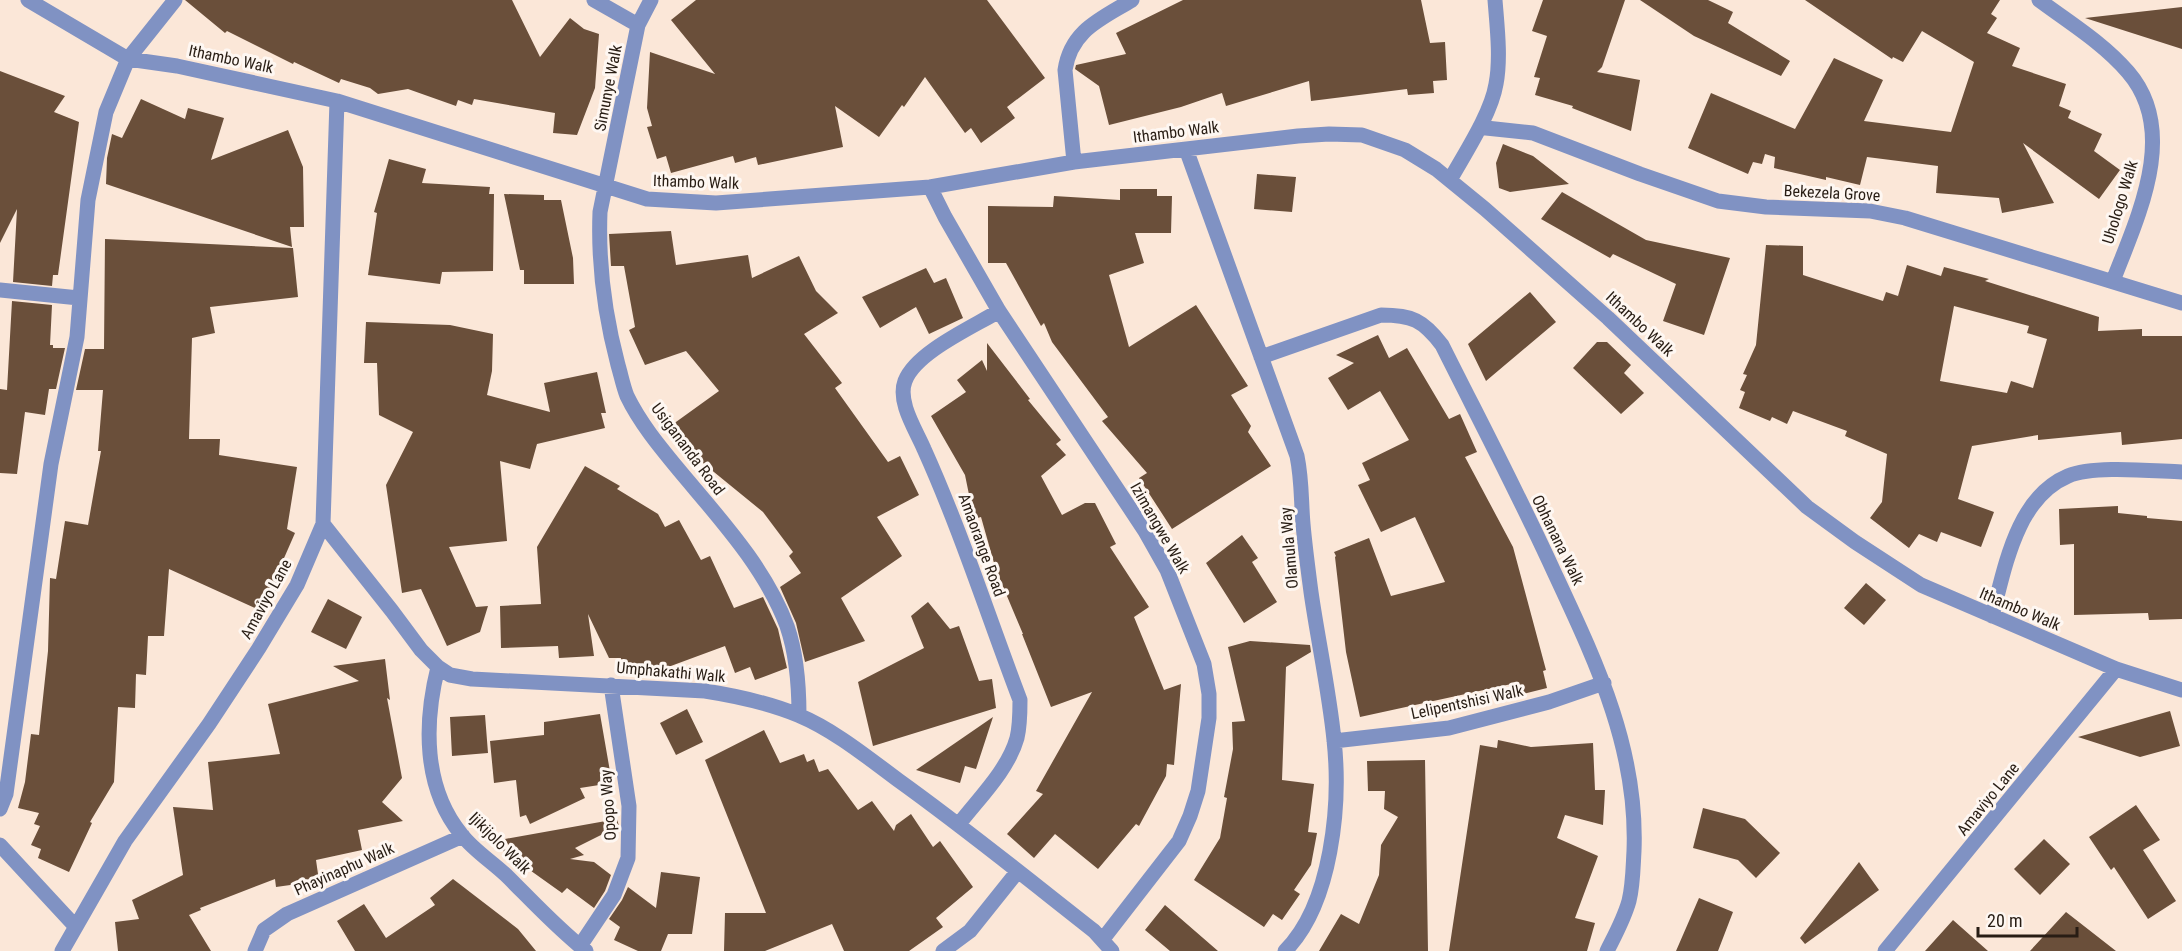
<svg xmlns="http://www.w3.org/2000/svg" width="2182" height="951" font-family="'Roboto Condensed',sans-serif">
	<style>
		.building { fill: #6a4f3a; fill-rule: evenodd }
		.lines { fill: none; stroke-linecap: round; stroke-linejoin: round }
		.street { stroke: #8092c3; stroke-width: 15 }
		.labels { text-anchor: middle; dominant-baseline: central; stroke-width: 6; stroke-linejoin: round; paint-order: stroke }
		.street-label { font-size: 16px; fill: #281d14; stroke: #fef7f2 }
	</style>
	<rect width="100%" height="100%" fill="#fbe7d8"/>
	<path class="building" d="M185,0H512L540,57L570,18L584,29L599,34L595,88L577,135L553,133L555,113L474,99L472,105L458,100L456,106L408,89L378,94L370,88L341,79L339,83L294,62L293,64L227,31L225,33Z
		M696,0H987L1045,78L1007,107L1015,118L981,143L971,128L965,133L925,77L904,107L902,105L879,137L835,106L843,147L758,165L756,157L735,163L733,156L671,173L666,156L657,159L647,127L652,126L647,108L650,52L715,74L671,20Z
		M1183,0H1421L1430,43L1445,42L1447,80L1433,81L1434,93L1408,95L1407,89L1311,101L1309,81L1226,106L1222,93L1181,107L1109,125L1099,86L1075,69L1076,65L1126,54L1116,33Z
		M1543,0H1625L1602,67L1597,72L1640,80L1631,131L1572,108L1573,106L1535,95L1540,78L1534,77L1547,36L1532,31Z
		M1640,0H1708L1733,12L1728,23L1790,61L1781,76L1694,36Z
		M1805,0H2000L1991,14L1997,18L1987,33L2020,48L2012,66L2066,84L2059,106L2071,111L2068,118L2102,134L2094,151L2120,170L2099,199L2023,143L2054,203L2002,213L1999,198L1936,193L1938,166L1867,157L1860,185L1826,177V180L1774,168L1775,157L1765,154L1762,164L1753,162L1748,174L1688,148L1711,93L1795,129L1834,58L1883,80L1864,121L1951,132L1974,62L1922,31L1903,62L1893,57L1892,59Z
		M2182,7V49L2085,18Z
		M0,71L65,96L54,112L79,122L58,275H53L52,286L13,282L17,209L0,243Z
		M141,99L185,119L188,108L224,118L211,160L288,130L303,167L304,227H290L292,247L106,184L107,158L112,134L122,138Z
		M1503,144L1533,156L1569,184L1510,192L1499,188L1496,163Z
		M389,159L426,169L422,183L490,187L489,194H494L493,271L442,272L440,284L368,275L377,213L374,212Z
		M1257,174L1296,177L1292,212L1254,209Z
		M1120,189H1157V196H1172L1171,233H1135L1144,263L1109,275L1129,347L1196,305L1248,386L1231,395L1251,426L1248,432L1271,466L1172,529L1139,478L1147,473L1102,421L1108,417L1052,342L1044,323L1041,326L1006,263H988V206L1053,207L1054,196L1120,200Z
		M1562,192L1646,240L1730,258L1704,335L1663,321L1676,284L1613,254L1610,258L1541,219Z
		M504,194L544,195V200H561L573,258L574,284H524V270H520Z
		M671,231L676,265L748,255L752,278L799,256L816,291L838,313L804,334L842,383L835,388L888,462L900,456L919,495L877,517L902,556L841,598L865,641L805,662L796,623L780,587L801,573L789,556L793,552L763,512L698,459L695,461L669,427L719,391L686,351L645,365L629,330L635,327L624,266H611L609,234Z
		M105,239L293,248L298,297L210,307L215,333L192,338L189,439H220L219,455L297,467L287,529L295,533L281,565L288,568L264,612L169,569L164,636H148L146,675L136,674L135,708L118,707L114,782L90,822L92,823L69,872L38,858L41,849L31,845L40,826L34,824L39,813L18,808L25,782L31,734L39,735L48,651L50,578L56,579L65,521L88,525L101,451H98L103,390H76L85,349H104Z
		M1766,245L1803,246V275L1883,301L1886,292L1898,296L1907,265L1941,276L1944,267L1989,279L1985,281L2099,317L2098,331L2142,329V336H2182V439L2122,445L2121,432L2038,440V435L1972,446L1958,499L1994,512L1981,547L1941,532L1937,542L1919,534L1909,548L1870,518L1882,502L1887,454L1845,436L1847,431L1793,411L1787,424L1772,417L1770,421L1739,408L1745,392L1740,390L1747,375L1743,374L1756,345ZM1954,306L2029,326L2027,333L2047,339L2033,388L2011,381L2007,393L1940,381Z
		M926,268L934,283L946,278L963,318L929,334L916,307L880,328L862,297Z
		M1530,292L1556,322L1486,381L1468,344Z
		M12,301L52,305L50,345H53V348H65L56,389H49L45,415L25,412L17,474L0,473V389L7,390Z
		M366,322L450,325L493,334L492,371L487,395L550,412L544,383L597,372L606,413H601L605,428L537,444L530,469L500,461L507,541L449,547L476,607L488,606L480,632L447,646L421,589L402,593L386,485L413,432L379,415L377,363H364Z
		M1378,335L1389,358L1407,348L1449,419L1460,414L1477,452L1465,457L1513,547L1546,670L1543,671L1547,688L1519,695L1516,683L1360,717L1346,652L1335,557L1336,556L1334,552L1369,538L1391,596L1445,582L1415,517L1381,532L1358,485L1370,480L1362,463L1409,440L1380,391L1348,410L1328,378L1354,363L1336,355Z
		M1597,342H1607L1631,365L1624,373L1644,393L1621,414L1573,368Z
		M987,343L1030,399L1028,400L1061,440L1056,444L1066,455L1041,476L1062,515L1085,503H1095L1116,544L1110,547L1149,607L1134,617L1164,690L1181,684L1174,765L1167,764L1166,776L1139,826L1136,824L1098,869L1055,834L1034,858L1007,834L1043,794L1036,791L1092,692L1051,707L1022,634H1023L996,570L981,517L974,519L965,475L931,416L966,392L957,380L982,360L987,371Z
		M585,466L620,486L617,489L658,514L665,527L679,520L701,560L710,556L734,608L763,597L778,629L787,668L755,680L750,667L735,673L725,646L660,670L620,667L621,658H609L588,614L594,656L559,658L558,646L501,648L500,606L541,604L537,547Z
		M2118,506V513L2147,516V518L2182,521V619L2149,620L2148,613L2074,615V544L2060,545L2059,509Z
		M1242,535L1258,558L1252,562L1277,602L1244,623L1206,563Z
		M1866,583L1886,600L1864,625L1844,608Z
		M328,599L362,617L346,649L311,632Z
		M928,602L950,629L959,626L979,681L992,679L996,708L873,746L858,682L924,648L911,616Z
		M1250,641L1310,645L1311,652L1286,667L1282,780L1314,784L1308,832L1317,833L1311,865L1294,890L1300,894L1282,920L1273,914L1264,927L1194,880L1220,838L1227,798L1224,797L1233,749L1232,722L1245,721L1228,647Z
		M385,659L390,700L387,698L402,778L382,802L403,821L358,830L362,850L316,860L319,881L276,887L275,879L200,908L201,910L189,915L211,951H118L115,922L139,919L132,900L183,875L173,807L213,810L208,762L280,754L268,704L359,681L333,666Z
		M687,709L703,742L676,755L660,723Z
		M2170,711L2180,746L2140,757L2078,737Z
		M600,714L612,783L580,788L585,798L530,824L526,815L520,817L516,780L494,783L490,741L544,735V722Z
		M485,715L488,753L452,756L450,717Z
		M993,717L976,769L965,766L960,783L916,770Z
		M764,730L780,763L804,754L807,762L814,759L819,772L828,769L858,810L872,801L894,831L896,825L911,814L933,847L940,841L973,887L936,918L943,927L909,951H844L832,924L765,951H724L725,913H766L705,760Z
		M1498,740L1531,747L1593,743L1595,790H1605L1603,825L1565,815L1557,838L1598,856L1575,918L1595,923L1587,951H1449L1480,745L1497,748Z
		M1425,760L1428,951H1319L1341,914L1359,924L1379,875L1381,845L1398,817L1384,809L1385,791H1368L1367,761Z
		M2136,805L2160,840L2143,850L2176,901L2148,919L2114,867L2111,870L2089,837Z
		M1703,808L1745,819L1780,853L1756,878L1738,860L1693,848Z
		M617,819L619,826L575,848L584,855L570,859L594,862L611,875L605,891L594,908L567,888L562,893L499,848L511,850L505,839Z
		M2044,839L2070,864L2040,895L2014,869Z
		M1859,862L1879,890L1805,944L1800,938Z
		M661,872L700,877L692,934H668L661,951H638L614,940L620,927L609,919L622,900L628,887L656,908Z
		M453,879L518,929L536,951H355L337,921L364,904L386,938L435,905L430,898Z
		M1699,898L1733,912L1718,951H1676Z
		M1165,905L1218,951H1170L1145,930Z
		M2066,912L2116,951H2030Z
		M1953,920L1988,951H1925Z"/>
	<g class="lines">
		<path class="street" d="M28,0L128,59L177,66L337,101L647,199L716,203L930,187L1074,162L1298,136L1329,134L1362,135L1405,150L1436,169L1485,209L1608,318L1807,507L1855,542L1921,585L2116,669L2182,690
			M594,0L638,25
			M651,0L638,25L600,212C598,263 605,316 618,365C621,375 623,386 627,396C640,423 660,447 679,470C719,518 765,567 787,626C797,655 799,685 799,715
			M2039,0C2070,23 2103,43 2128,72C2180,132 2137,218 2113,281
			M1481,125L1486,128L1533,133L1640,174L1718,201L1766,207L1870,211L1905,218L2182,303
			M1186,149L1297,456C1302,480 1301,501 1303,524C1305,547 1308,569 1311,592C1318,641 1329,690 1334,740C1341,804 1332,904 1285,951
			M1074,162L1065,70C1071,30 1101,19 1132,0
			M1450,180C1465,153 1491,114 1496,84C1501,58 1497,26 1495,0
			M930,187L945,217L999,311L1145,531L1167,570L1204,664L1209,694V718L1198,791L1190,816L1179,841L1103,939
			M0,290L79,298
			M1261,357L1381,315C1412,315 1423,320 1442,345C1480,421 1520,497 1555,574C1597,664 1638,750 1634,851C1633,868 1633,885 1629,901C1624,919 1615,935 1607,951
			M323,524L392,611L421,650L438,667L450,675L472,679L705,691C737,696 769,703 798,715C834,730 867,757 898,780C965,828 1029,880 1094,931L1112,951
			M1992,616C2005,568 2016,498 2068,476C2094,465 2152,471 2182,472
			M438,667C424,723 423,787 461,834C474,851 494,863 509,878C534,903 558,929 586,951
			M1334,741L1449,728L1549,702L1604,683
			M0,809L6,794L51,464L77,337L88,200L106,112L128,59L175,0
			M959,824C979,798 1008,770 1017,738C1020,726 1020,713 1020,700C988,616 961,531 924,449C916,430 897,402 905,381C916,352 973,327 999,311
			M0,845L75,926
			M580,946L614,895L628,858L629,806L611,685
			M62,951L125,841L209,724L259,648L297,585L323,524L337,101
			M255,951L264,930L287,914L463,836
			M943,951L970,931L1018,871
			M1885,951L2116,669"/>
	</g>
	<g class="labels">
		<g class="street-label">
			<text transform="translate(231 59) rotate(12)">Ithambo Walk</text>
			<text transform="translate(608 88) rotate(-79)">Simunye Walk</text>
			<text transform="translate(1176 132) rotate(-7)">Ithambo Walk</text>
			<text transform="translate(696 182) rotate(2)">Ithambo Walk</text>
			<text transform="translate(1832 193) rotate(3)">Bekezela Grove</text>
			<text transform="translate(2120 202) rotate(-73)">Uhologo Walk</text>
			<text transform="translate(1640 324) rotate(43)">Ithambo Walk</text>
			<text transform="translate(688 449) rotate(53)">Usigananda Road</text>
			<text transform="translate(1160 528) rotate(60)">Izimangwe Walk</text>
			<text transform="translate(1558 540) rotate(64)">Obhanana Walk</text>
			<text transform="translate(982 545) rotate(70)">Amaorange Road</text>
			<text transform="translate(1289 548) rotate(-95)">Olamula Way</text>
			<text transform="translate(266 599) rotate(-61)">Amaviyo Lane</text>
			<text transform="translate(2020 609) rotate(23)">Ithambo Walk</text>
			<text transform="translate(671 672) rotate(5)">Umphakathi Walk</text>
			<text transform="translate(1467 702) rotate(-12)">Lelipentshisi Walk</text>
			<text transform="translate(1988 799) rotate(-51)">Amaviyo Lane</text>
			<text transform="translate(608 805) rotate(-94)">Opopo Way</text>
			<text transform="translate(500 843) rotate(45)">Ijikijolo Walk</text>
			<text transform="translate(344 869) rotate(-24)">Phayinaphu Walk</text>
		</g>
	</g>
	<path d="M1978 927v9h99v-9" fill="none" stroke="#281d14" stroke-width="3"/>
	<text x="1987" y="927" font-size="18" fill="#281d14" stroke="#fef7f2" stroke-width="4.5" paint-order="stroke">20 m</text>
</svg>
